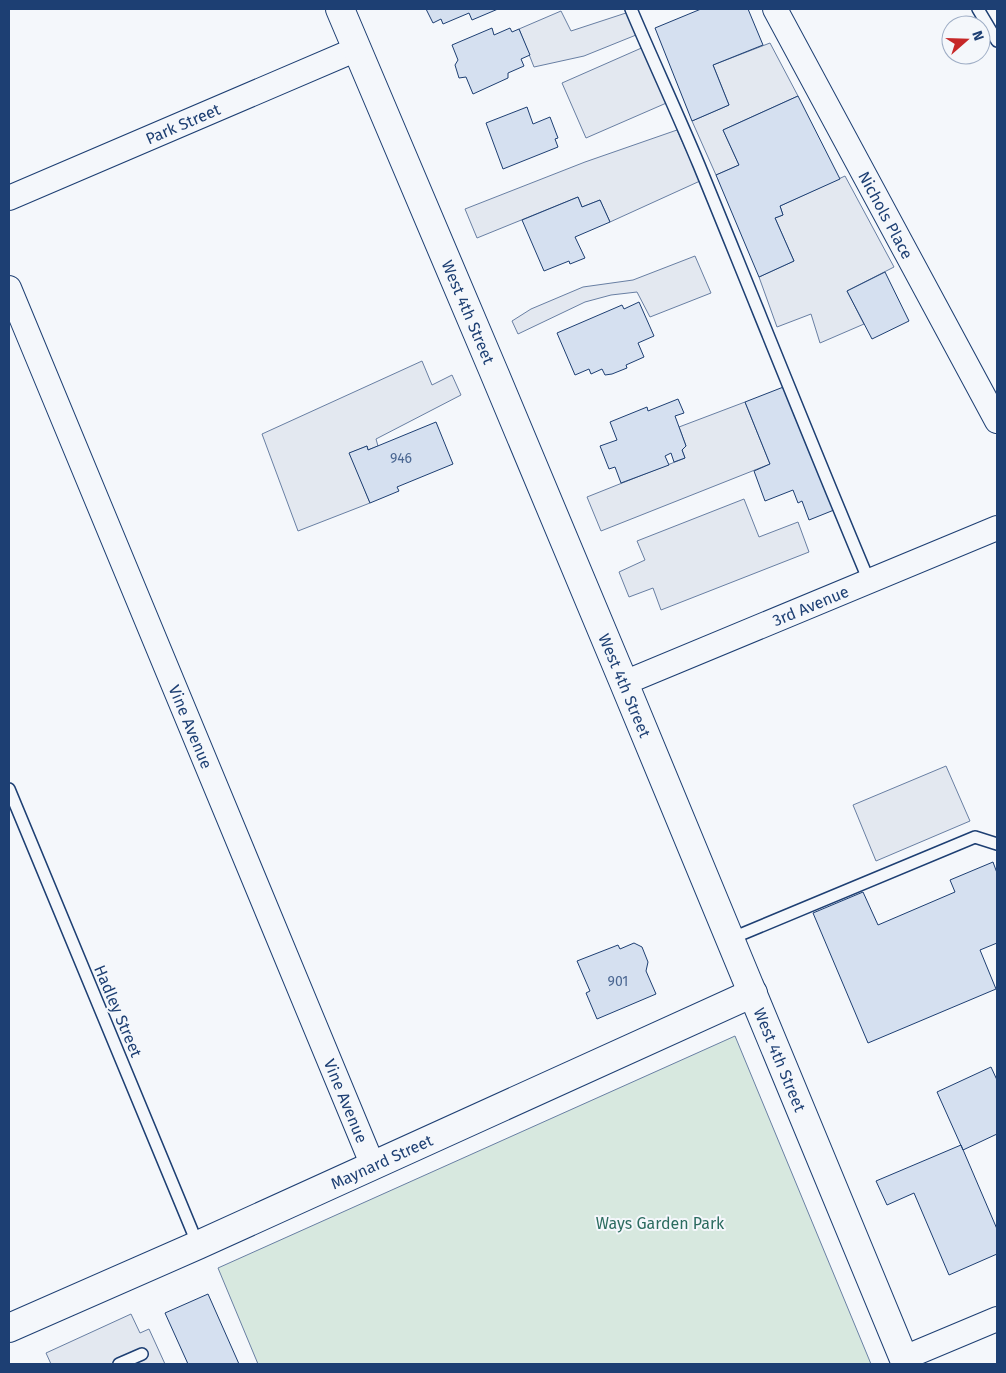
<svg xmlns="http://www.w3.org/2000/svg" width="1006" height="1373" font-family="'Fira Sans',sans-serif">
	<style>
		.park { fill: #d7e8df; stroke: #687fa3 }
		.parking { fill: #e3e8f0; stroke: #687fa3 }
		.building { fill: #d5e0f0; stroke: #1d3f73 }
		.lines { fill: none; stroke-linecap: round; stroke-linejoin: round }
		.service-casing { stroke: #1d3f73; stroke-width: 14 }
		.minor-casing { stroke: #1d3f73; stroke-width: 26 }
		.tertiary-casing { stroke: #1d3f73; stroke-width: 30 }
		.primary-casing { stroke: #1d3f73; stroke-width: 30 }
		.service { stroke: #f4f7fb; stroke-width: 11 }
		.minor { stroke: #f4f7fb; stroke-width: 24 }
		.tertiary { stroke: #f4f7fb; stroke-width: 28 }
		.primary { stroke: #f4f7fb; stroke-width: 28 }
		.labels { text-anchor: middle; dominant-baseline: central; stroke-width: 4; stroke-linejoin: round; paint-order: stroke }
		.number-label { font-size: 14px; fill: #4b6792 }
		.street-label { font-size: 16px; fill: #1d3f73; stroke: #f4f7fb }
		.park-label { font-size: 16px; fill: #2c6c60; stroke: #f4f7fb }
	</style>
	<rect width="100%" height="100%" fill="#f4f7fb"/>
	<path class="park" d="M735,1036L871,1364H258L218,1268Z"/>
	<path class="parking" d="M561,11L571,31L632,11L641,33L584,56L534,67L519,29Z
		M770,43L798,96L723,130L739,165L716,175L692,121L729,105L713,65Z
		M646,46L671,101L586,138L562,83Z
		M677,130L700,181L610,222L600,200L582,207L578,197L477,238L465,209L585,162Z
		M845,176L894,267L847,291L864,324L820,343L811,314L777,327L759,277L794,261L775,218L783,215L780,206Z
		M695,256L711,293L650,317L637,292L611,295L585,302L518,334L512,321L531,309L583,287L633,280Z
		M422,361L432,385L452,375L461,395L376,439L378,446L368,450L367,446L350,453L370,503L298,531L262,434Z
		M745,402L770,464L601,531L587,497L685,458L682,450L686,446L679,427Z
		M744,499L759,537L798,522L809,552L661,610L653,588L629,597L619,572L645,560L637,541Z
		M946,766L970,821L876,861L853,805Z
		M131,1314L140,1333L149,1329L165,1364H51L46,1353Z"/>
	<path class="building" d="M426,9H498L472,20L469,13L443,24L441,19L433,23Z
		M701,9H748L763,45L713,65L729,105L692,121L655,28Z
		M492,28L494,35L510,28L512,32L519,29L530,55L521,59L524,66L508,73V78L473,94L466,77L459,78L455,65L458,60L452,45Z
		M798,96L840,179L780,206L783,215L775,218L794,261L759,277L716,175L739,165L723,130Z
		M527,107L533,124L550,117L558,138L555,139L558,147L503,169L486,123Z
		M578,197L582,207L600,200L610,222L575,237L585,258L570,264L569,261L544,271L522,220Z
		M885,272L909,321L872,339L847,291Z
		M639,302L654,336L638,343L644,357L626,365L627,368L612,374L605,375L602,369L591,374L589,369L575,375L557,333L622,305L624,309Z
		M786,386L834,510L809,520L802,501L798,503L793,490L765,501L754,471L770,464L745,402Z
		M678,399L684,413L675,416L686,446L682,450L685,458L674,462L671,453L665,456L669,465L621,483L615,467L609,469L600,446L617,440L610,422L647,407L648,411Z
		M436,422L453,464L397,487L399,491L370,503L349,453L367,446L368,450Z
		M993,862L997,873V943L980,950L996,989L868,1043L813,913L863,892L878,925L955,892L950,880Z
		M634,943L642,947L648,962L646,971L656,994L597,1019L586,993L590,991L577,961L618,945L620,949Z
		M991,1067L997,1080V1134L963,1150L937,1092Z
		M961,1145L997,1229V1254L949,1275L914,1193L887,1205L876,1181Z
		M208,1294L239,1364H188L165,1313Z"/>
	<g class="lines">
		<defs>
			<path id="service" d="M631,9C653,61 677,112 699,165C756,304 811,443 869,581
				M978,9L997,41
				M9,789L198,1245
				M730,939L975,837L997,844
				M119,1364L142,1354"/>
			<g id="minor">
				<path id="s1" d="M775,9L997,421"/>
				<path id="s2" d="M9,198L357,49"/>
				<path id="s3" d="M9,288L373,1166"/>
				<path id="s4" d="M624,683L997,528"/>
				<path d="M904,1358L997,1319"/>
			</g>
			<g id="tertiary">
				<path id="s5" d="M9,1328L198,1245L753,993"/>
			</g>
			<g id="primary">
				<path id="s6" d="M340,9L493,370L624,683L906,1364"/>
			</g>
		</defs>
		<use href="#service" class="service-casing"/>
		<use href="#minor" class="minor-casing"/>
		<use href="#tertiary" class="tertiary-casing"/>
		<use href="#primary" class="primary-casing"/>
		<use href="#service" class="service"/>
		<use href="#minor" class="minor"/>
		<use href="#tertiary" class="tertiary"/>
		<use href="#primary" class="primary"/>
	</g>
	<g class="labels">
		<g class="number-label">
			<text x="401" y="458">946</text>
			<text x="618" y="981">901</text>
		</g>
		<g class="street-label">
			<text stroke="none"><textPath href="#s2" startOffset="189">Park Street</textPath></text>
			<text stroke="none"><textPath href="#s1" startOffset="234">Nichols Place</textPath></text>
			<text stroke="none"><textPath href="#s6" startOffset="329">West 4th Street</textPath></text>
			<text stroke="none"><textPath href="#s4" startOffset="202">3rd Avenue</textPath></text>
			<text stroke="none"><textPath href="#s6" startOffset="734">West 4th Street</textPath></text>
			<text stroke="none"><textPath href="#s3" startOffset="475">Vine Avenue</textPath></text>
			<text transform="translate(118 1011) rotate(67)">Hadley Street</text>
			<text stroke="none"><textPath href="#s6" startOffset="1139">West 4th Street</textPath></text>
			<text stroke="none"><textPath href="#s3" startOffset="880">Vine Avenue</textPath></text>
			<text stroke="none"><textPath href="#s5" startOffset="408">Maynard Street</textPath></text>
		</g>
		<g class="park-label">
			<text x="660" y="1223">Ways Garden Park</text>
		</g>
	</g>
	<rect width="1006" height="1373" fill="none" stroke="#1d3f73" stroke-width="20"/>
	<g transform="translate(966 40) rotate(70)"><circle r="24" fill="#f4f7fb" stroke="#9eadc5"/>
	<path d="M0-4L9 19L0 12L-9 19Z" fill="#c62828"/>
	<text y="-8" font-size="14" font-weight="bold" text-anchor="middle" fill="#1d3f73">N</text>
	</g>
</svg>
